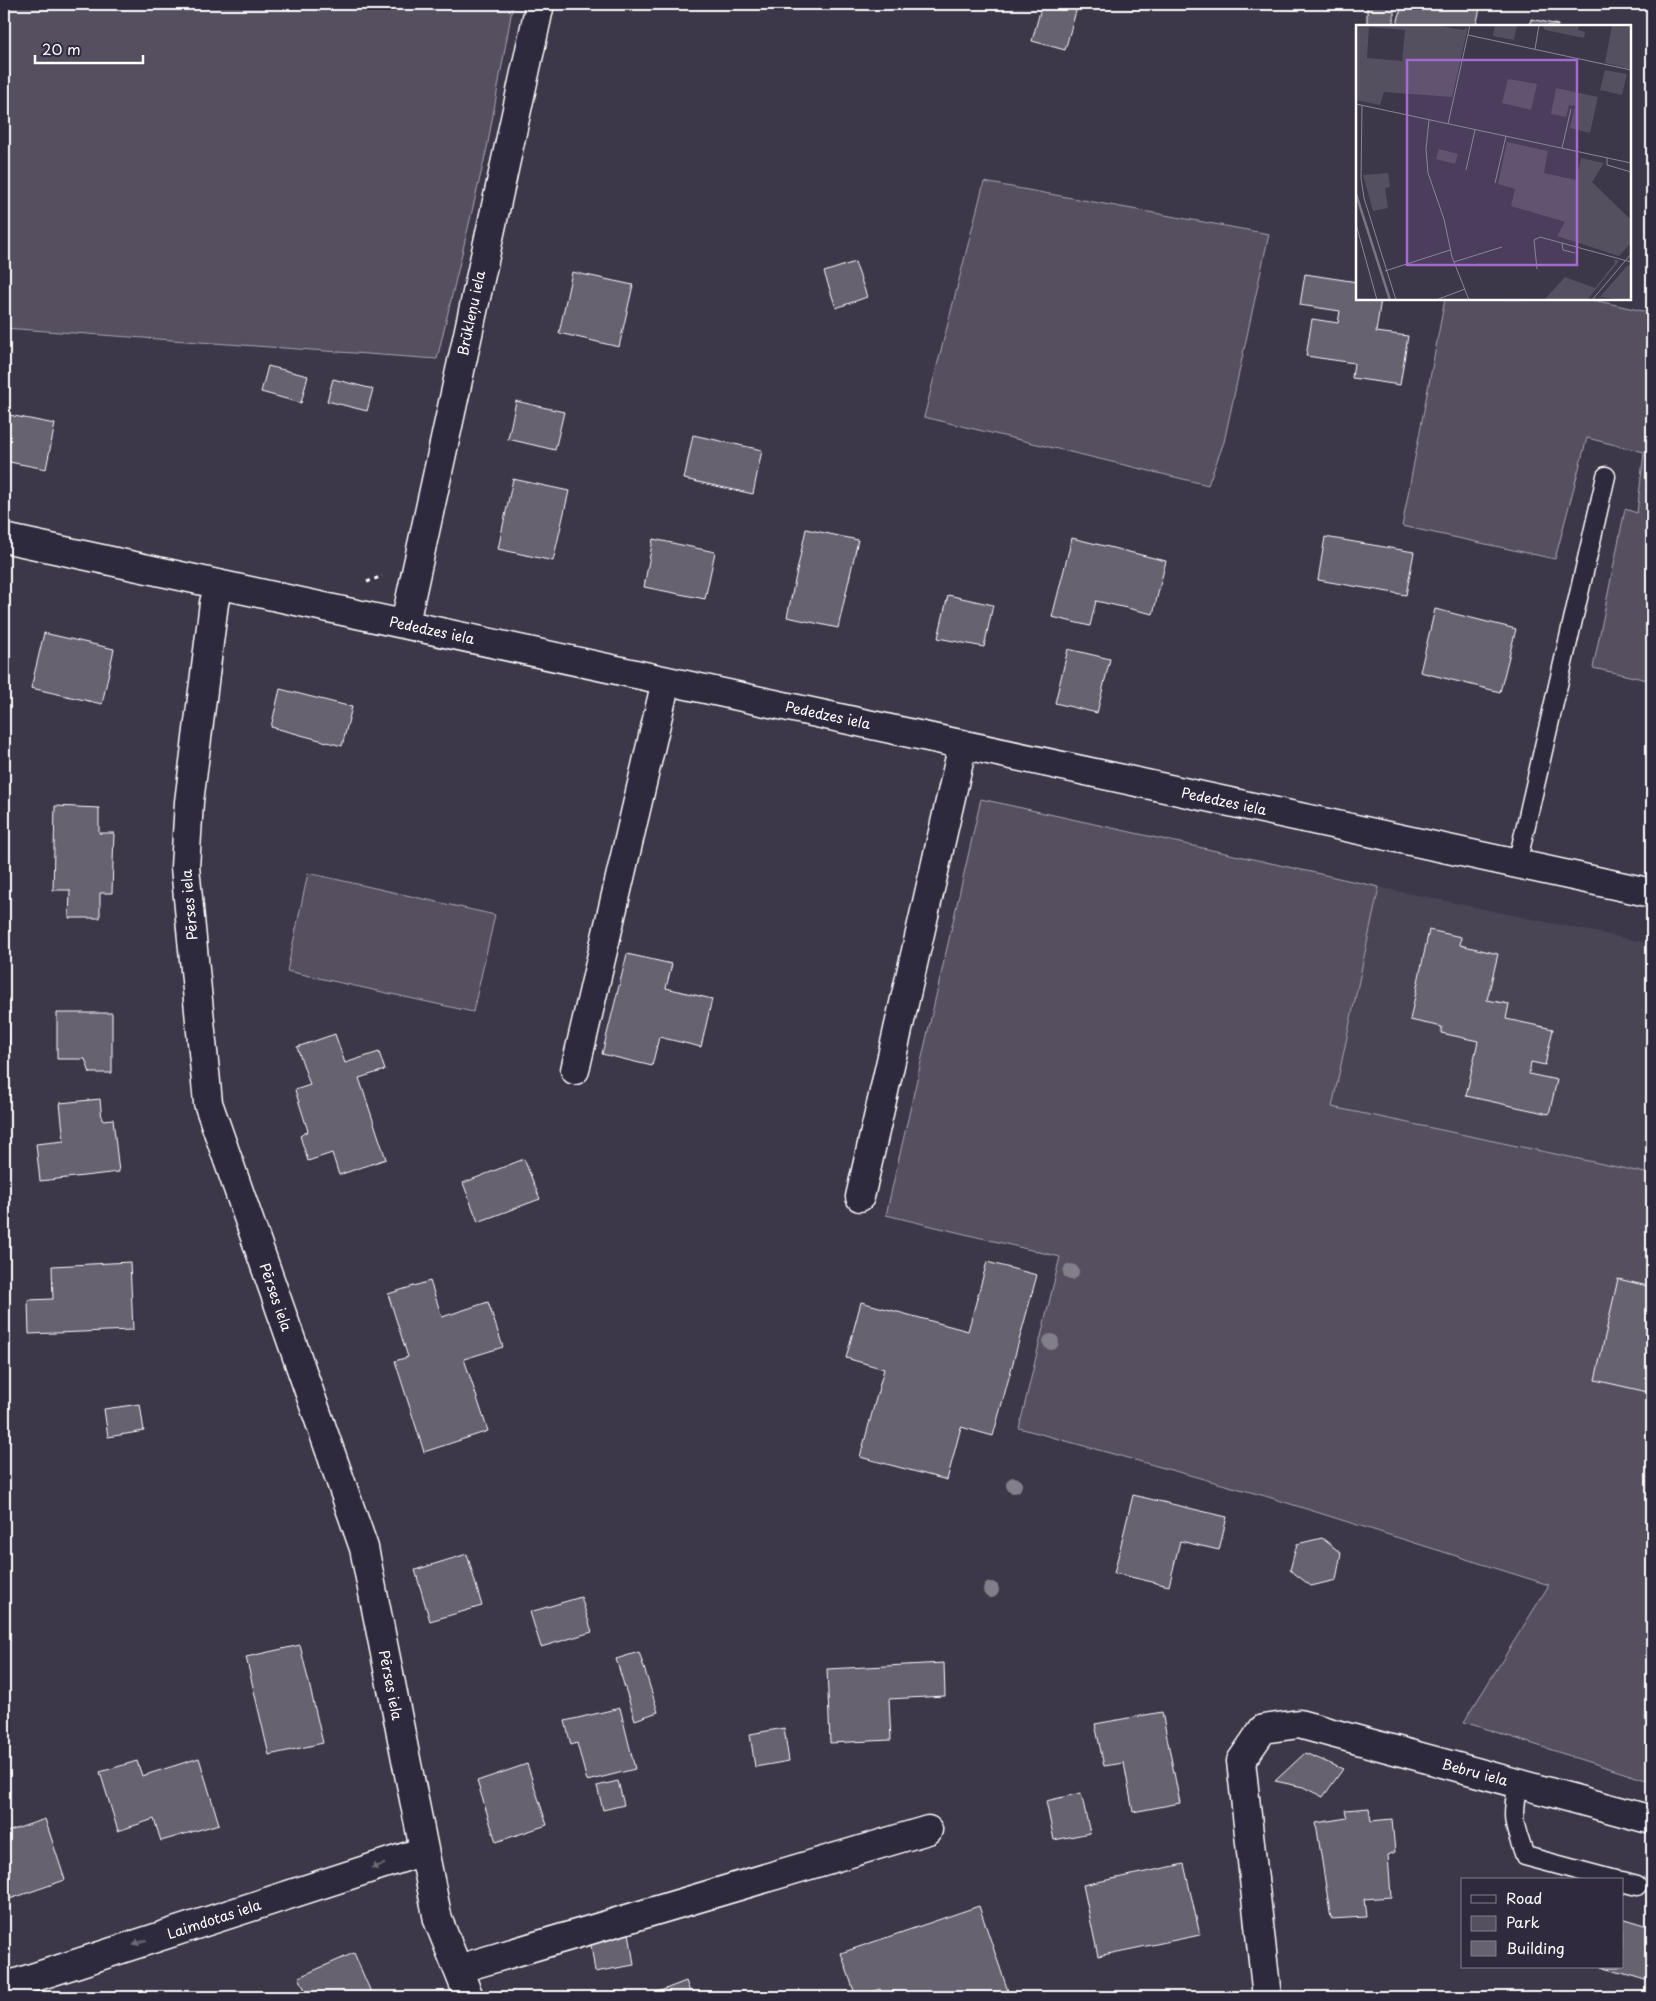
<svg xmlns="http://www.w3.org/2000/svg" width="1656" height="2001" font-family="'Playpen Sans',sans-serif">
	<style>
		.built { fill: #494455 }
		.green { fill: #555060; stroke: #aaa8b0 }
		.building { fill: #666270; stroke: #fff }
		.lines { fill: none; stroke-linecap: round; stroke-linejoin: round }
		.service-casing { stroke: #fff; stroke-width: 21 }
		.minor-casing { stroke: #fff; stroke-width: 31 }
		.path { stroke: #fff; stroke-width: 3; stroke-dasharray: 4 4; stroke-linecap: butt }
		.service { stroke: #2f2a3d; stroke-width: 18 }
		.minor { stroke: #2f2a3d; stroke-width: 28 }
		.tree { fill: #827e8a }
		.oneway { fill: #6d6a77 }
		.labels { text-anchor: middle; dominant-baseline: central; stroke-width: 5; stroke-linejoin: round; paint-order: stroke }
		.street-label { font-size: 14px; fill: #fff; stroke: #2f2a3d }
		.inset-river { fill: none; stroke: #797682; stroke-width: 2.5 }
		.inset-road { fill: none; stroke: #8a8792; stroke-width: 1 }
		.view { fill: #a36bd2; fill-opacity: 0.15; stroke: #a36bd2; stroke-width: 2.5 }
		.inset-edge { fill: none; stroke: #fff; stroke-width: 2.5 }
	</style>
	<rect width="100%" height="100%" fill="#3c3749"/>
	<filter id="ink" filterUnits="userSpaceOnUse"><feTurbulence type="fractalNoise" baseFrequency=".02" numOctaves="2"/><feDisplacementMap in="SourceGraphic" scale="10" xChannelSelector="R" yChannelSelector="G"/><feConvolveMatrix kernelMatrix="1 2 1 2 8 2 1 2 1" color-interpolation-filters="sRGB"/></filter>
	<g filter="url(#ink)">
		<path class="built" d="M1379,887L1652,944V1165L1650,1174L1332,1107Z"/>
		<path class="green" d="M4,4H513L487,148L437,359L4,328Z
			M984,182L1269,234L1224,442L1208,485L924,417Z
			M1445,299H1589L1652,313V681L1593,668L1625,509L1637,513L1644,452L1587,438L1555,559L1402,526Z
			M981,799L1379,887L1332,1107L1650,1174L1652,1165V1782L1464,1722L1549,1585L1265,1496L1019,1428L1060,1257L886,1215Z
			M308,873L495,915L473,1012L287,971Z"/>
		<path class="building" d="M1042,4H1078L1065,50L1032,41Z
			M1367,4H1394V26H1367Z
			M1402,4H1481L1476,26H1401L1397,25Z
			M1531,19L1558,25V26H1530Z
			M855,262L867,297L836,308L824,272Z
			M572,272L633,285L619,347L559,333Z
			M1305,274L1357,282V299H1381L1376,332L1408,336L1400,385L1352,378L1354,363L1306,356L1312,319L1338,323L1340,311L1300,305Z
			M268,366L308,376L301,403L261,392Z
			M333,379L373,389L367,411L327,401Z
			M516,401L564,412L555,450L508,439Z
			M4,414L55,424L46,469L4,461Z
			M693,435L762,450L753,494L684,479Z
			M513,479L569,491L553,561L498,549Z
			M806,529L858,540L838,628L787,617Z
			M1325,537L1414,552L1406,595L1318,580Z
			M1072,538L1166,561L1153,614L1096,601L1090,626L1052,617Z
			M653,539L715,552L705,599L644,587Z
			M948,595L993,605L984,647L938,638Z
			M1435,609L1516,629L1500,692L1420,672Z
			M44,633L114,649L102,704L31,688Z
			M1068,649L1110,659L1097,713L1055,703Z
			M280,689L352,707L342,746L271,727Z
			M55,806L99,808V833H114L112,893H100V918H69L70,890H53Z
			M1429,930L1461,937L1460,945L1498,954L1487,1000L1509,1004L1506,1019L1553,1029L1545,1065L1531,1062L1529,1074L1557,1080L1549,1114L1466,1096L1478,1041L1441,1033L1442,1027L1410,1020Z
			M627,954L672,964L666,988L712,999L701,1047L659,1037L652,1066L602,1054Z
			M4,998H8L10,1058H4Z
			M57,1013H112V1073H90L85,1059H57Z
			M335,1034L345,1063L379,1052L385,1070L359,1078L386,1159L339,1175L332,1153L308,1161L300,1136L308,1131L295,1090L310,1085L297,1047Z
			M100,1099L102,1120L113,1119L119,1172L40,1181L36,1144L64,1141L60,1103Z
			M524,1159L540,1199L478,1222L463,1183Z
			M130,1262L133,1330L29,1334L28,1300L53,1299L52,1266Z
			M987,1262L1037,1275L993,1436L961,1427L947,1480L860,1457L884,1369L846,1358L861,1302L968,1331Z
			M1618,1279L1652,1287V1393L1595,1380Z
			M430,1281L442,1317L488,1302L503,1347L464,1359L488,1431L424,1452L395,1361L408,1357L388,1294Z
			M140,1404L144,1431L108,1437L104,1409Z
			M1133,1495L1227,1517L1219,1550L1180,1541L1169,1586L1114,1573Z
			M1322,1538L1341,1553L1336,1580L1311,1586L1290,1570L1297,1544Z
			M467,1554L482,1606L430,1621L415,1570Z
			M581,1597L592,1632L541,1647L530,1612Z
			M300,1645L323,1743L269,1755L246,1657Z
			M639,1652L658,1712L635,1720L616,1659Z
			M944,1663L945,1696L889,1699L891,1740L830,1743L827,1669Z
			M620,1708L635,1769L587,1781L577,1743L571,1745L565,1721Z
			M1162,1712L1180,1803L1133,1812L1124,1763L1104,1766L1095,1724Z
			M784,1728L789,1761L755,1767L750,1734Z
			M1305,1753L1343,1769L1323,1797L1303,1787L1275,1781Z
			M199,1758L219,1824L161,1841L154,1819L118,1831L100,1772L137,1761L142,1776Z
			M527,1764L547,1825L496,1842L477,1781Z
			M618,1781L624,1805L603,1810L597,1786Z
			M1081,1793L1090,1833L1054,1840L1046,1801Z
			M1369,1808L1371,1821L1392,1819L1395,1852L1388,1855L1391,1897L1364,1899L1366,1917L1331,1919L1316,1823L1347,1818L1345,1810Z
			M45,1819L65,1880L4,1901V1833Z
			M1184,1864L1200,1935L1098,1956L1083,1885Z
			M979,1906L1010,1997H883L880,1989L856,1997L841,1953Z
			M1622,1918L1652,1927V1982L1601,1967H1622Z
			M629,1932L634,1965L595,1972L590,1938Z
			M354,1953L373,1997H308L299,1977Z
			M686,1981L692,1997H657L655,1993Z"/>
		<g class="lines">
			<defs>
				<path id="service" d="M1517,864L1606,476
					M1518,1784C1511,1817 1513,1824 1525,1856L1615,1880
					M1622,1882L1637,1886"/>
				<path id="minor" d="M4,538L1652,893
					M219,584L214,603L189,802L185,867L208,1103L364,1548L438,1920L469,1997
					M405,623L540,4
					M575,1070L666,681
					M860,1197L963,744
					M458,1969L928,1830
					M4,1987L424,1851
					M1267,1997L1241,1761L1263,1729L1299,1724L1652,1820"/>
			</defs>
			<use href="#service" class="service-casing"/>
			<use href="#minor" class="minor-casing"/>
			<path class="path" d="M367,582L382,576"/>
			<use href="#service" class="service"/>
			<use href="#minor" class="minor"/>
		</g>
		<g class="tree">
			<circle cx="1071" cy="1272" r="8"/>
			<circle cx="1051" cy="1342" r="8"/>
			<circle cx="1014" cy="1485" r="8"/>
			<circle cx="991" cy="1590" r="8"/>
		</g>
		<defs><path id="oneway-solid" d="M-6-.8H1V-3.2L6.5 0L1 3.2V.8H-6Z" transform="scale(1.25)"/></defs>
		<g class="oneway">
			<use href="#oneway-solid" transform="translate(378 1866) rotate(162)"/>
			<use href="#oneway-solid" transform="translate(140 1942) rotate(162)"/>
		</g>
	</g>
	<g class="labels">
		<g class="street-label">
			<text transform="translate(471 313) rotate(-78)">Brūkleņu iela</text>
			<text transform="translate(432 630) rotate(12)">Pededzes iela</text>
			<text transform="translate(828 715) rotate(12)">Pededzes iela</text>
			<text transform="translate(1224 801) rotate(12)">Pededzes iela</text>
			<text transform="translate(189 905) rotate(-95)">Pērses iela</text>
			<text transform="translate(276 1297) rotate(71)">Pērses iela</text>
			<text transform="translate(391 1685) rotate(79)">Pērses iela</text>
			<text transform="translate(1475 1772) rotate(15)">Bebru iela</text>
			<text transform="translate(214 1919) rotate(-18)">Laimdotas iela</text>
		</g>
	</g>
	<g transform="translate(1356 25)">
		<rect width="275" height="275" fill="#3c3749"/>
		<path d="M0,0H78L107,5L112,2L96,72L28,67L24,80L0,75ZM13,2L49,5L46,36L11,33ZM139,0H161L158,15L137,11ZM186,0H223L222,5L229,7L228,13L189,5ZM256,0H275V44L249,38ZM249,45L271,49L266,70L244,65ZM152,54L181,59L175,85L146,78ZM200,63L242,72L234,108L214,103L219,81L213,80L210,92L195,89ZM151,117L192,126L188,148L220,155L225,133L248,138L236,157L275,195V218L263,231L201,211L209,197L155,181L159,164L142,159ZM83,124L102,129L99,139L80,134ZM32,148L34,162L29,163L32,183L17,186L7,150ZM258,234L263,236L231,275H188L209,252L239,263L259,238ZM275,240V275L244,272L271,241Z" fill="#555060" fill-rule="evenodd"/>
		<path class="inset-river" d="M0,169L34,275"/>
		<path class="inset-road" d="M112,10L275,45M179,24L183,0M0,79L275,138M6,80L5,153L8,173L40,275M73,95L70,124L72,148L88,194L96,232L113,275M92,99L114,0M206,123L215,84M251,133V140L275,147M110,145L119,105M139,158L150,111M0,199L21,275M206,218L207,225L219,228M98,237L146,222M181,244L178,215L184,212L275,237M29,246L94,225M80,275L109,264M236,275L275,229"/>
		<path class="view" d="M51,35H221V240H51Z"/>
		<rect width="275" height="275" class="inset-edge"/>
	</g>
	<rect width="1656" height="2001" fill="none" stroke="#2f2a3d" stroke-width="20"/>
	<rect x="10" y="10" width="1636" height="1981" fill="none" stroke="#fff" stroke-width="2" filter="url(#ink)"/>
	<rect x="1461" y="1878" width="162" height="90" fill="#2f2a3d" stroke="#827f8b"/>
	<rect x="1471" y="1895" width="25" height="8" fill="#2f2a3d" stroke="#827f8b"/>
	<text x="1506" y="1904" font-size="15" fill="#ffffff">Road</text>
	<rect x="1471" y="1916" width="25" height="15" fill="#555060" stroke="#827f8b"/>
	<text x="1506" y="1928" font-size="15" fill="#ffffff">Park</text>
	<rect x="1471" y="1941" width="25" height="15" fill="#666270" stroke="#827f8b"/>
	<text x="1506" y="1954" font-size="15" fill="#ffffff">Building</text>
	<path d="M35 55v8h108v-8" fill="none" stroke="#ffffff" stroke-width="2.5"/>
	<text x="42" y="55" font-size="15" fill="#ffffff" stroke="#2f2a3d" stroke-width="4" paint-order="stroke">20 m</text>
</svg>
